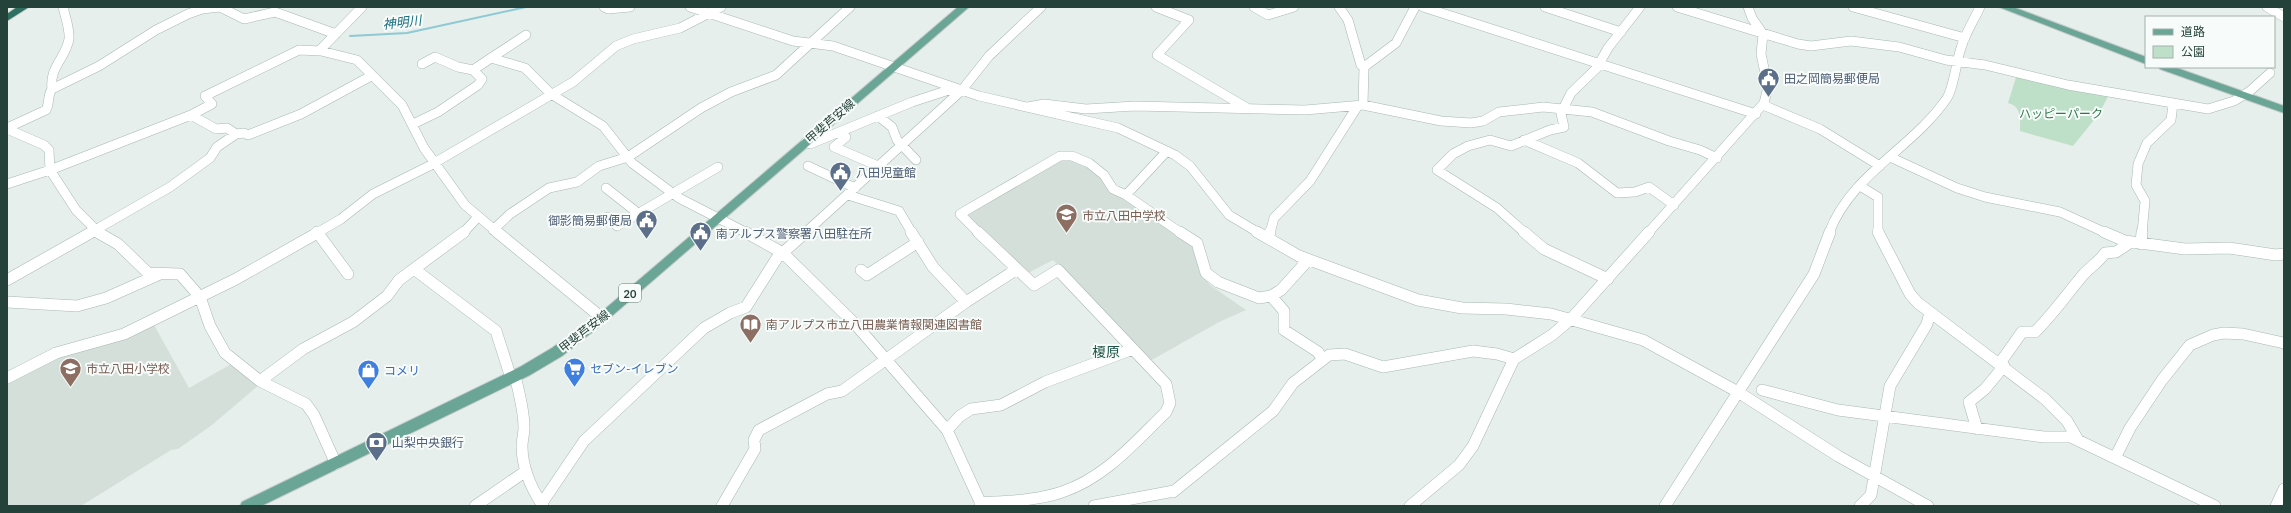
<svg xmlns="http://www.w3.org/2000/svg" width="2291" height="513" font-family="Lato,'Noto Sans JP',sans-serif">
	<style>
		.built { fill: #d4dfda }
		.green { fill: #bfe0c8 }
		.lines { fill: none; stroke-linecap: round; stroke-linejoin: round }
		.stream { stroke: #8ec9d4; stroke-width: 2 }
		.minor-far1-casing { stroke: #a8b8b2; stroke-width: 10 }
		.minor-casing { stroke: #a8b8b2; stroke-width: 12 }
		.major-casing { stroke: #c2cac8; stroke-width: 2 }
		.highway-casing { stroke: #c2cac8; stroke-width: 2 }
		.minor-far1 { stroke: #fff; stroke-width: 9 }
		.minor { stroke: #fff; stroke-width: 11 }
		.major { fill: #6aa596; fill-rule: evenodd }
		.highway { fill: #2f6f62; fill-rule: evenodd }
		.labels { text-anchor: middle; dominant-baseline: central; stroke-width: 4; stroke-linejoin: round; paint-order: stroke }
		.shield { fill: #f7fbf9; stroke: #637a73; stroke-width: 1 }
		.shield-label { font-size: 11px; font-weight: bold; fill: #24423a }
		.service-label { font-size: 12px; fill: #4e5e75; stroke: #f7fbf9; text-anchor: start }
		.park-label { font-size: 12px; fill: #2d7a4b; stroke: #f7fbf9 }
		.street-label { font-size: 12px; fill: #24423a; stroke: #f7fbf9 }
		.education-label { font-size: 12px; fill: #785e54; stroke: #f7fbf9; text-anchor: start }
		.shop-label { font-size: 12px; fill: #366cbe; stroke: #f7fbf9; text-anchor: start }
		.water-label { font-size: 13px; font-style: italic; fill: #1c6f80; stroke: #f7fbf9 }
		.quarter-label { font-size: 14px; fill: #1f5548; stroke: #f7fbf9 }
	</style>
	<rect width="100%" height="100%" fill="#e6efeb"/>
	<path class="built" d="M1068,157H1073L1103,177L1106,186L1121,197L1128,199L1197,248L1199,272L1210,285L1246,310L1219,322L1150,361L1053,260L1026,274L965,214Z
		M153,323L189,388L233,363L260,384L212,425L178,449L171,450L81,506H7V379L45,359Z"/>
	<path class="green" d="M2017,74L2109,95L2098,115L2073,146L2020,131C2020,118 2022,107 2008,103Z"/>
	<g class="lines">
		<path class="stream" d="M350,36L407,33L526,7"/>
		<defs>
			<path id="minor-far1" d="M604,7L608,9L630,7
				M690,7L793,41L833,46L979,96L1118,128L1175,155L1190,166L1229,215L1259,233
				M1156,7L1189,20L1157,55L1247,108
				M1254,7L1268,15L1294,7
				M1339,7L1348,20L1361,65L1364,67
				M1423,7L1756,114
				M1545,7L1621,32
				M1677,7L1798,44L1811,46L1851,41L1899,47L1946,60L1985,65L2068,85L2208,109L2234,101L2250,91L2270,73
				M1853,7L1965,38
				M2267,7L2284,17
				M319,51L362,7
				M491,58L526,35
				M422,64L435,57L458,67L473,70
				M1599,64L1608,48L1640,7
				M52,89L99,66L156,30L188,14L202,9L220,7L244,19L275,12L336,34
				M1363,105L1364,67L1396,43L1415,7
				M1763,105L1820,129L1880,166
				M1028,107L1044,104L1086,109L1135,106L1305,110L1363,105L1441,121L1471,123L1483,121L1499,112L1543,107L1592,112L1669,141L1700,150L1717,158
				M1563,109L1571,93L1601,64
				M191,115L216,129L227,128L236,134
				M878,116L892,127L897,140L916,160
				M413,124L438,112L478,85L482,79L473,70L491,58L525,68L551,94L603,126L632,163L679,198L747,233
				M7,128L46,110C50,103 47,96 52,89C49,67 66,58 69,39C70,29 65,16 63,7
				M7,129L44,145L49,150L50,170L76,210L99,233
				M837,133L846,137L834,147L878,166
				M1524,140L1578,163L1617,193L1635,192L1649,187L1674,205
				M806,142L810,144L912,102L955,88
				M1890,157L1957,188L1985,197L2060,212L2106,233
				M808,166L855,188
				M7,184L50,170L191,115L212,104L205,96L299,50L321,51L357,60L402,105L424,148L465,205L498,233
				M1860,186L1878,197V233
				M606,188L639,214
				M848,195L899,211L912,233
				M1126,195L1167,151
				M608,217L617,226L718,167
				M493,230L510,214L549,188L577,182L599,166L628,157L701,108L731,92L776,75L850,7
				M90,233L170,187L210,158L217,147L236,134L244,133L248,135L301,114L371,76
				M317,233L341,219L373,194L429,166L573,82L616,46L633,39L680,28L721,7
				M463,233L478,217
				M805,233L962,90L989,56L1041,7
				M979,233L960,214L1060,156H1072L1089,163L1104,175L1113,189L1126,195L1181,233
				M1270,233L1274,218L1310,181L1357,107
				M1525,233L1497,208L1437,170L1453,154L1468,146L1490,140L1511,146L1550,130L1564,127L1560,109
				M1648,233L1764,103L1768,87L1761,54L1763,34L1752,18L1748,7
				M1829,233C1851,174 1913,148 1947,98C1954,87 1956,62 1961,48C1965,34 1974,20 1980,7
				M2142,233L2145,201L2136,185L2138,164L2147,143L2171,120L2173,104"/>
			<path id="minor" d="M97,232L118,244L148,273L180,274L200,297L210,326L225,353L260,381L306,404L314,415L336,464
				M317,232L348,274
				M497,232L602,318
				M745,232L783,253L856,325L947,430L982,506
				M911,232L933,267L966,302
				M978,232L1034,285L1058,270L1166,384L1170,403L1166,412C1135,442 1105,478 1062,492C1036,501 1007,501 980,503
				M1180,232L1197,243L1206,273L1218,282L1259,298L1271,296L1281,290L1308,260
				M1257,232L1299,256L1418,300L1462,308L1506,309L1551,314L1643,340L1738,392L1838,456L1928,506
				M1524,232L1544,249L1608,279
				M1878,232L1910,294L1918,303L2045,399L2067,421L2078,440
				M2104,232L2125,241L2185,249L2229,248L2276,255L2284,254
				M1268,238L1270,232
				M2141,244L2142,232
				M414,269L496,331L511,378
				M861,270L867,275L918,242
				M7,280L92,232
				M1271,296L1284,311V330L1318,352L1322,359
				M7,302L77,306L106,298L160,274
				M2000,363L2022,332H2035C2053,314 2067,294 2083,275C2090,267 2099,262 2105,253L2116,252L2131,242
				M515,376C519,393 524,410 524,428C524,434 522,440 522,446C522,468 531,488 543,506
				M7,378L56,353L124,334L236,279L319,232
				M260,381L303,349L353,322L387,296L399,280L464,232
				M1762,390L1838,410L2044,437H2071L2215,506
				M1977,429L1969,402L1985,389L2004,366
				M947,430L960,416L971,409L1001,405L1045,382L1133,349
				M2115,458L2130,428L2162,380L2190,345L2213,335L2224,333L2243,334L2284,343
				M1173,492L1273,411L1293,383L1329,355L1345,354L1383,367L1473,351L1497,354L1514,359
				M542,503L584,441L704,328L730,313L746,307L777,258L806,232
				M475,506L526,471
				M722,506L755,449L754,440L759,430L827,394L842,391L966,302L1017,269
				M1094,506L1174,491
				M1410,506L1459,465L1473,446L1514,359L1552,335L1571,319L1649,232
				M1665,506L1814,274L1830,232
				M1860,506L1871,495L1890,386L1927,324L1930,312
				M2276,506L2284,489"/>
			<path id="major" d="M958,7H969L606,321L562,356L530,375L261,506H240L242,502L520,367L552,348L598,315Z
				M1999,7H2013L2146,57V64Z
				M2159,67H2174L2284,106V113L2160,69Z"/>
			<path id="highway" d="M17,7H29L7,21V14Z"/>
		</defs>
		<use href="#minor-far1" class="minor-far1-casing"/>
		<use href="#minor" class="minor-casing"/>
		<use href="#major" class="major-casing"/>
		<use href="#highway" class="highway-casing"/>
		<use href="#minor-far1" class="minor-far1"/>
		<use href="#minor" class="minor"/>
		<use href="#major" class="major"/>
		<use href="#highway" class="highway"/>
	</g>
	<defs>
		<symbol id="civic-pin" viewBox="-11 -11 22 30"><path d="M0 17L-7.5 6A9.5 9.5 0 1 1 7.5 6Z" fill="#5c6f8a" stroke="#f7fbf9"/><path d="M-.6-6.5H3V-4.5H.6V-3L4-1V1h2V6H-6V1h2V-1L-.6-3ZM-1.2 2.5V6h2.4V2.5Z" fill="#fff"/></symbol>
		<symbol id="school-pin" viewBox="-11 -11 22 30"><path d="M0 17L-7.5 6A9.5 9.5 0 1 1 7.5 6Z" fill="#8d6e63" stroke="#f7fbf9"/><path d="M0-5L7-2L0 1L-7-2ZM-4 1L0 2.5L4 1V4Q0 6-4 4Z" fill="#fff"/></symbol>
		<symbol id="library-pin" viewBox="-11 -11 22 30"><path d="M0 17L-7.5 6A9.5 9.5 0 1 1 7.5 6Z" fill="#8d6e63" stroke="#f7fbf9"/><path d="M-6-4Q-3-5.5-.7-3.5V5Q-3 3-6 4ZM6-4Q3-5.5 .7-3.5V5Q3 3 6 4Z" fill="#fff"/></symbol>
		<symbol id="supermarket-pin" viewBox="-11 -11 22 30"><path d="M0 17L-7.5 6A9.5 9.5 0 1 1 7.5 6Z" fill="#3f7fe0" stroke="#f7fbf9"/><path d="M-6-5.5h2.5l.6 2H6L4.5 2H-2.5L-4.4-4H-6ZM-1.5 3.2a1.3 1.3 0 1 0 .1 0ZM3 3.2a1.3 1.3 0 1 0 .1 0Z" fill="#fff"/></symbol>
		<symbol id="shop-pin" viewBox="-11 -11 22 30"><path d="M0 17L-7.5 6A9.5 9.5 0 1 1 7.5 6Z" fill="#3f7fe0" stroke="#f7fbf9"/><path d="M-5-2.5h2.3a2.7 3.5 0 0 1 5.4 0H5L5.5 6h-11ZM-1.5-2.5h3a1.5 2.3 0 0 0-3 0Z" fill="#fff"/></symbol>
		<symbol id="bank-pin" viewBox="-11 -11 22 30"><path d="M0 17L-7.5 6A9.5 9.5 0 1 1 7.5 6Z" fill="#5c6f8a" stroke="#f7fbf9"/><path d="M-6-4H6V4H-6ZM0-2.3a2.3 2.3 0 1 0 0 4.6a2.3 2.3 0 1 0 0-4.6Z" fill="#fff"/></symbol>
	</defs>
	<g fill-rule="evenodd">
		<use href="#civic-pin" x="1756" y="66" width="25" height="34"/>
		<use href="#civic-pin" x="828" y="160" width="25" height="34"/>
		<use href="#school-pin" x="1054" y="202" width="25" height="34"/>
		<use href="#civic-pin" x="634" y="208" width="25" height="34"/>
		<use href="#civic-pin" x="688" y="220" width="25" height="34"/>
		<use href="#library-pin" x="738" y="312" width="25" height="34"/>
		<use href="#school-pin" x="58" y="356" width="25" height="34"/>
		<use href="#supermarket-pin" x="562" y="356" width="25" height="34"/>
		<use href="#shop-pin" x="356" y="358" width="25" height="34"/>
		<use href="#bank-pin" x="364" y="430" width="25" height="34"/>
	</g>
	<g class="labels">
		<rect class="shield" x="619" y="284" width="22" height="18" rx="3"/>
		<g class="shield-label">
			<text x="630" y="293">20</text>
		</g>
		<g class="service-label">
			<text x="1784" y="78">田之岡簡易郵便局</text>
			<text x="856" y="172">八田児童館</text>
			<text x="632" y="220" text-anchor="end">御影簡易郵便局</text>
			<text x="716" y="233">南アルプス警察署八田駐在所</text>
			<text x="392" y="442">山梨中央銀行</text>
		</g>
		<g class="park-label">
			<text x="2061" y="113">ハッピーパーク</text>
		</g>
		<g class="street-label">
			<text transform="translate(830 121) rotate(-41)">甲斐芦安線</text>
			<text transform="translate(584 331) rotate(-38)">甲斐芦安線</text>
		</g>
		<g class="education-label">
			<text x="1082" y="215">市立八田中学校</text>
			<text x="766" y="324">南アルプス市立八田農業情報関連図書館</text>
			<text x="86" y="368">市立八田小学校</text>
		</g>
		<g class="shop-label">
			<text x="590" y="368">セブン-イレブン</text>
			<text x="384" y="370">コメリ</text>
		</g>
		<g class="water-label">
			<text transform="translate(402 22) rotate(-7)">神明川</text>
		</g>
		<g class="quarter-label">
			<text x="1106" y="351">榎原</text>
		</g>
	</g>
	<rect width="2291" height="513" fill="none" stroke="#24423a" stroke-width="16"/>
	<rect x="2145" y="16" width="130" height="52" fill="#f7fbf9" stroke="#a3b1ad"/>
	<rect x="2153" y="29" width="20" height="6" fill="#6aa596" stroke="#a3b1ad"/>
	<text x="2181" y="36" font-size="12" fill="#24423a">道路</text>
	<rect x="2153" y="46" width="20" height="12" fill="#bfe0c8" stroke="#a3b1ad"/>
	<text x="2181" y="56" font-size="12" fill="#24423a">公園</text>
</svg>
